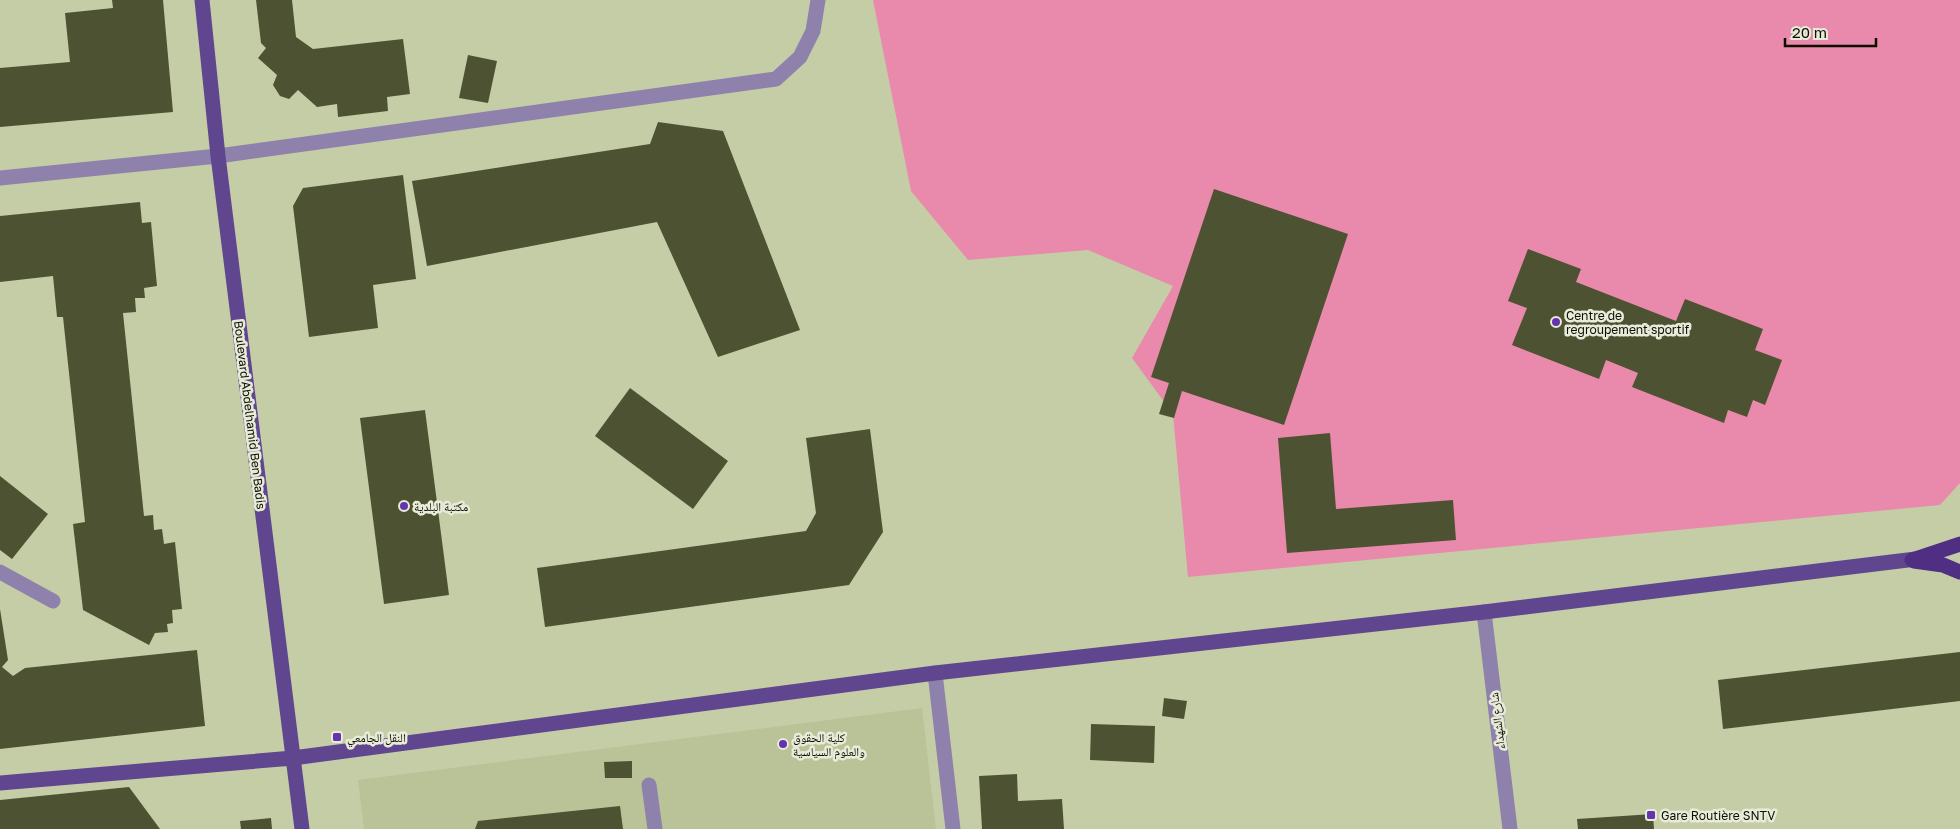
<svg xmlns="http://www.w3.org/2000/svg" width="1960" height="829" font-family="'Golos Text','Noto Naskh Arabic',sans-serif">
	<style>
		.built { fill: #b9c397 }
		.green { fill: #e989ab }
		.building { fill: #4d5332 }
		.lines { fill: none; stroke-linecap: round; stroke-linejoin: round }
		.minor { stroke: #8e82ac; stroke-width: 15 }
		.major { stroke: #5f468f; stroke-width: 15 }
		.highway { stroke: #4f2e84; stroke-width: 15 }
		.poi-dot { fill: #6534ac; stroke: #e7ebd8; stroke-width: 2 }
		.labels { text-anchor: middle; dominant-baseline: central; stroke-width: 5; stroke-linejoin: round; paint-order: stroke }
		.poi-label { font-size: 12px; fill: #0d0f03; stroke: #e7ebd8; text-anchor: start }
		.street-label { font-size: 12px; fill: #0d0f03; stroke: #e7ebd8 }
	</style>
	<rect width="100%" height="100%" fill="#c5cda7"/>
	<path class="built" d="M922,708L936,829H364L358,780Z"/>
	<path class="green" d="M873,0H1960V483L1940,505L1188,577L1173,414L1132,358L1173,286L1088,250L968,260L911,191Z"/>
	<path class="building" d="M112,0H163L173,112L0,127V68L70,62L65,13L113,8Z
		M256,0H292L296,37L313,49L403,39L410,94L387,97L388,111L338,117L337,104L317,107L298,90L289,99L280,96L273,85L277,75L258,58L266,48L261,43Z
		M468,55L497,61L488,103L459,98Z
		M658,122L723,131L800,330L718,357L657,222L427,266L412,181L650,144Z
		M403,175L416,279L373,285L378,328L309,337L293,206L303,188Z
		M1214,189L1348,234L1284,425L1182,391L1174,418L1159,414L1169,383L1151,377Z
		M140,202L142,223L151,222L157,286L144,288L145,298H135L136,312L123,313L144,516L153,515L154,530L162,529L164,544L175,542L182,609L172,610L173,623L167,624L168,632L155,633L149,645L83,610L73,524L85,522L63,317H57L53,276L0,282V216Z
		M1528,249L1581,269L1576,282L1676,321L1685,299L1763,329L1755,350L1782,360L1765,405L1753,400L1747,417L1728,410L1724,423L1632,387L1638,373L1606,360L1599,379L1512,345L1527,308L1508,301Z
		M630,388L728,461L693,509L595,436Z
		M425,410L449,595L384,604L360,418Z
		M870,429L883,532L849,585L545,627L537,568L806,531L816,513L806,438Z
		M1330,433L1336,509L1453,500L1456,540L1287,553L1278,438Z
		M0,476L48,514L12,559L0,550Z
		M0,609L8,660L2,667L13,676L25,668L197,650L205,726L0,749Z
		M1960,652V701L1723,729L1718,680Z
		M1164,698L1187,701L1184,719L1162,716Z
		M1091,724L1155,726L1154,763L1090,760Z
		M632,761V778H605L604,762Z
		M1017,774L1018,801L1062,799L1064,829H982L979,776Z
		M129,787L160,829H0V800Z
		M620,806L623,829H475L478,821Z
		M1653,814L1654,829H1578L1577,819Z
		M271,818L272,829H241L240,821Z"/>
	<g class="lines">
		<path class="minor" d="M0,178L218,156L776,79L800,57L813,31L818,0
			M0,572L53,601
			M1484,612L1510,829
			M935,673L953,829
			M649,785L655,829"/>
		<path class="major" d="M202,0L218,156L302,829
			M0,783L293,758L935,673L1484,612L1924,558"/>
		<path class="highway" d="M1912,560L1960,544
			M1914,561L1943,565L1960,572"/>
	</g>
	<g class="poi-dot">
		<circle cx="1556" cy="322" r="5"/>
		<circle cx="404" cy="506" r="5"/>
		<rect x="332" y="732" width="10" height="10" rx="2.5"/>
		<circle cx="783" cy="744" r="5"/>
		<rect x="1646" y="810" width="10" height="10" rx="2.5"/>
	</g>
	<g class="labels">
		<g class="poi-label">
			<text x="1566" y="315">Centre de<tspan x="1566" dy="14">regroupement sportif</tspan></text>
			<text x="414" y="506">مكتبة البلدية</text>
			<text x="347" y="737">النقل الجامعي</text>
			<text x="793" y="737">كلية الحقوق<tspan x="793" dy="14">والعلوم السياسية</tspan></text>
			<text x="1661" y="815">Gare Routière SNTV</text>
		</g>
		<g class="street-label">
			<text transform="translate(250 415) rotate(83)">Boulevard Abdelhamid Ben Badis</text>
			<text transform="translate(1497 721) rotate(-97)">شارع الشهداء</text>
		</g>
	</g>
	<path d="M1785 38v8h91v-8" fill="none" stroke="#0d0f03" stroke-width="2.5"/>
	<text x="1792" y="38" font-size="15" fill="#0d0f03" stroke="#e7ebd8" stroke-width="4" paint-order="stroke">20 m</text>
</svg>
